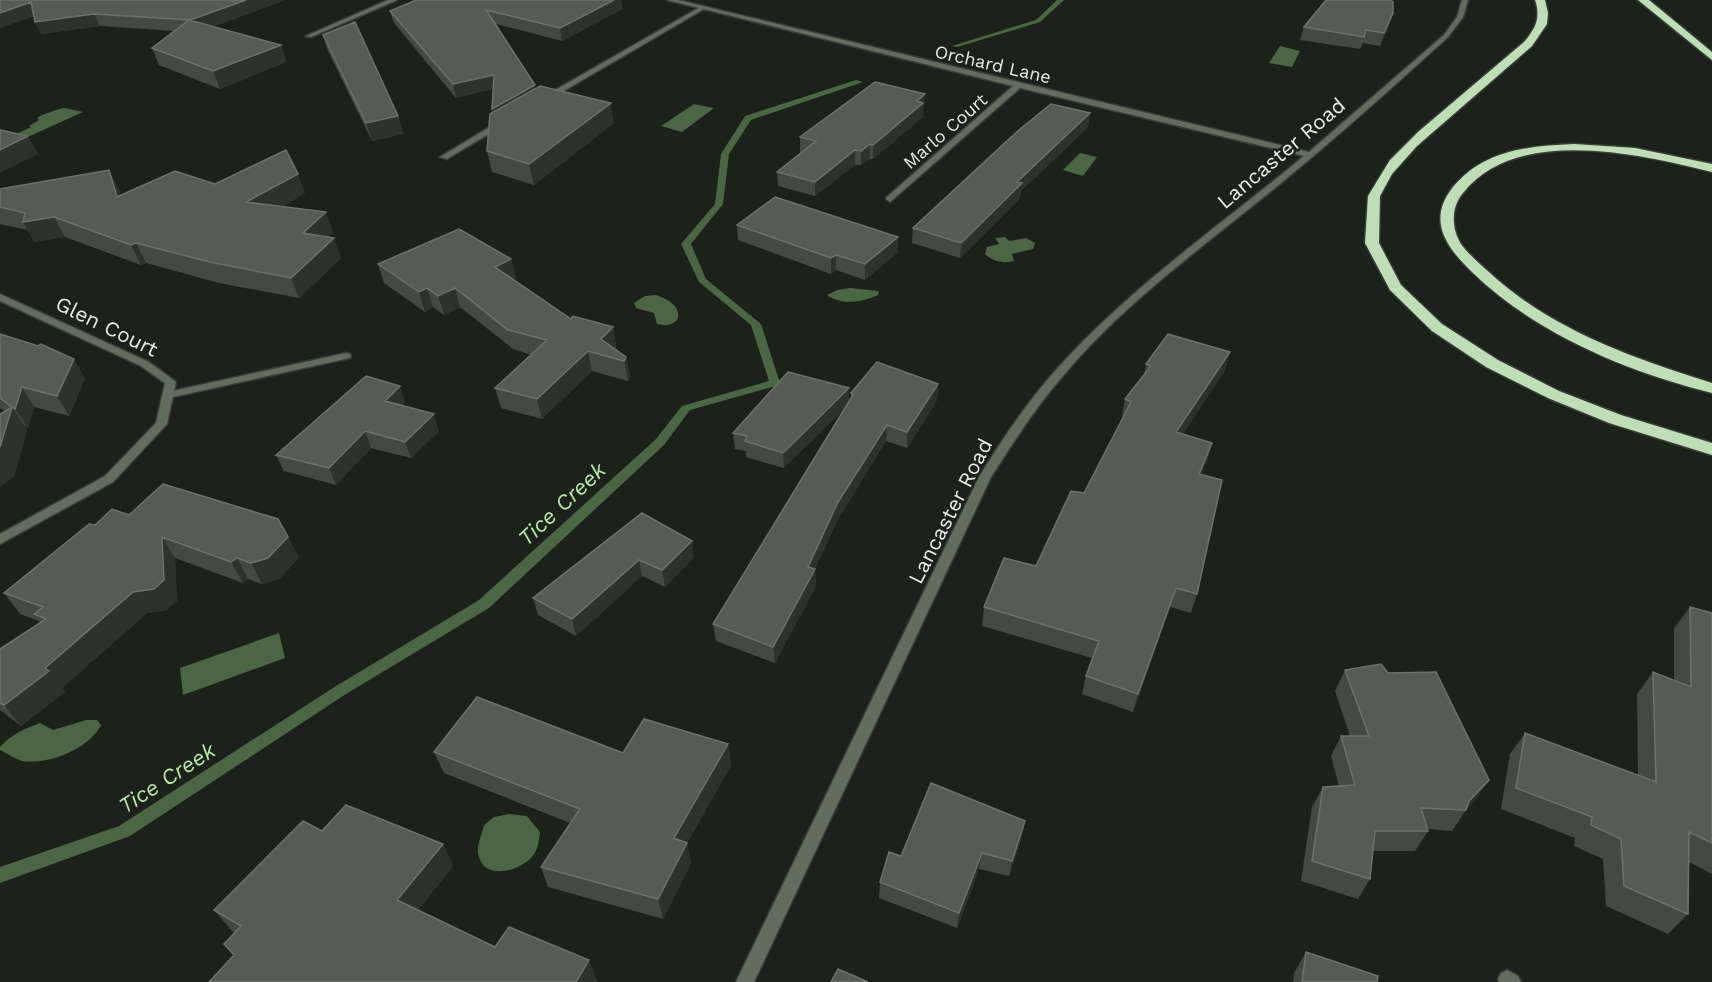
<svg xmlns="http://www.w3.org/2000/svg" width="1712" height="982" font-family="'Work Sans',sans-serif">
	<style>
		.water { fill: #4a6642 }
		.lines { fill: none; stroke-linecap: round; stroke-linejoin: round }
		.stream { fill: #4a6642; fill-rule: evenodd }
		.lane-casing { stroke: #373e36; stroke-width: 3 }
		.street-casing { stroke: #373e36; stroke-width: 3 }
		.highway-casing { stroke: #373e36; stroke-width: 3 }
		.lane { fill: #616e5e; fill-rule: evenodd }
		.street { fill: #616e5e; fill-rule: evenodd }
		.highway { fill: #bedfb6; fill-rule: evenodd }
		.wall { fill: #434b41 }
		.shaded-wall { fill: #2c332a }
		.building { fill: #555c53; stroke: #6c736a; stroke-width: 1.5 }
		.labels { text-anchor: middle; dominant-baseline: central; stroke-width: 5; stroke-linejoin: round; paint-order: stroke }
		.far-street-label { font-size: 18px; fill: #e6ece5; stroke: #1b2219 }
		.street-label { font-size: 21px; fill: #e6ece5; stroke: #1b2219 }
		.water-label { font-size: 22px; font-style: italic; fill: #b8e7ab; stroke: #1b2219 }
	</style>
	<rect width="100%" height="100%" fill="#1b2219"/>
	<path class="water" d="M1280,46L1300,51L1292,67L1269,63Z
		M694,104L714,108L682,132L661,126Z
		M64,108L83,112L30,136L18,133L31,127L29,126L39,120L37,118C40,115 59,109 64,108Z
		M1080,153L1097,157L1083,176L1063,170Z
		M1005,237L1009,241L1026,238L1035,243L1033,249L1012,254L1014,261C1004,264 992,261 985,254L987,247L999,244L995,238Z
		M850,288L879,291L878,295C863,302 842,306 827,295L837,290Z
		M656,295C689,305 682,331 657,324L654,313L636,308L634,303L645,296Z
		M279,633L285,658L183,695L180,668Z
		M86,720H97L101,725C89,749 49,765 22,761C15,759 7,753 0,750V747C12,734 24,729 40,723L53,730Z
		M509,814L527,816L540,832C539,841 538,851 531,858C518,872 482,881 478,853C477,845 482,833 484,825L494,817Z"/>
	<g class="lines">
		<path class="stream" d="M1057,0H1064L1040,22L957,47L952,46L1036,20Z
			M856,80L863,82L751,120L729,154L723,204L691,244L706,279L761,324L780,383L779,385L690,410L664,445L489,608L346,694L130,836L0,883V867L119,826L336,686L479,600L656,439L682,406L769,381L751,325L699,282L681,244L715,204L721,154L745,116Z"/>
		<defs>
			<path id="lane" d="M702,6L705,8L704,9L550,99L543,97Z
				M498,122L505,124L447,159L440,157Z
				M346,353L350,354L351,356L350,358L168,398L163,395L168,392Z"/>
			<path id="street" d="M388,0H397L311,37L306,36Z
				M667,0H678L1309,152L1444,35L1457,17L1462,0H1468L1463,17L1448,37C1395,85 1342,133 1287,178C1210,242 1126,300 1062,377C1035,408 1013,443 991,477L754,982H736L979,477C1002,440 1027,402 1056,370C1129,288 1220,226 1304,156L1020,88L890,202L886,199L887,197L1013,86Z
				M0,294L149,362L176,382L167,424L113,482L0,544V534L105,476L156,423L165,383L141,366L0,301Z
				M1507,970L1518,976L1521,982H1499L1498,979L1501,973Z"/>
			<path id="highway" d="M1535,0H1545L1548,13L1547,24L1532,46L1417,146L1392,174L1380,196L1379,243L1401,285L1442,324L1498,360L1559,391L1621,415L1712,443V455L1609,423L1548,398L1486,367L1432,331L1390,290L1365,243L1368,196L1390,160L1418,132L1524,42C1536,28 1541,17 1535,0Z
				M1638,0H1649L1712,52V60Z
				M1574,144L1635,148L1712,164V172C1640,154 1516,125 1463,193C1451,207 1451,228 1461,244C1469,255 1480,264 1490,273C1552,330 1632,358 1712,383V393C1626,371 1538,335 1473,273C1447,248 1426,221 1453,187C1484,150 1528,146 1574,144Z"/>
		</defs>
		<use href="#lane" class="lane-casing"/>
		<use href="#street" class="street-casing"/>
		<use href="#highway" class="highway-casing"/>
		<use href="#lane" class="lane"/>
		<use href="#street" class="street"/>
		<use href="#highway" class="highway"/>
	</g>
	<path class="wall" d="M0,0H285L212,27L281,45L286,62L220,89L159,65L152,48L174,31L100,26L41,34L34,16L0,28Z
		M416,0H621L622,9L562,41L496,24L535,85V88L614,123L534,185L492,172L487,151L492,112V109L493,89L456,98L394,23L390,11Z
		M1389,26L1380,46L1363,43L1360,49L1300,40L1304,27Z
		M323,35L398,116L403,134L372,141L328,51Z
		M924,108L923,109V117L873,159H870L861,165H855L815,196L778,186L777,172L802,152H800V137Z
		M1090,113L1088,127L1021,191L1020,198L960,258L912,243L913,228Z
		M215,184L305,193L281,207L333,232L328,237L341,258L299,298L219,283L146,263L141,265L65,237L34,242L28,230L0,224V189H119L121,196Z
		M737,225L898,237V252L865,280L836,270L831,274L738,240Z
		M511,259L516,278L513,279L571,319L613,327L616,347L615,349L626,357L630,377L628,381L592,371L542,419L501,408L495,388L532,355L513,349L460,307L444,315L433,307L425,312L384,283L378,264Z
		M0,334L85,378L69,416L34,407L28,428L24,425L27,430L14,477L5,411L0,408Z
		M1230,352L1225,370L1183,434L1212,443L1207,461L1201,474L1197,594L1191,613L1170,607L1133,712L1082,694L1086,676L1092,658L982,626L984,607L1036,566L1084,493L1123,418H1122L1125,399L1144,375L1146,364Z
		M938,384L937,400L907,448L886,441L838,519L815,569L816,586L775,663L716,641L713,624L847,406L784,468L746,457V451L735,449L733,433L849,402L851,400V393Z
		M405,402L402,406L439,431L411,458L371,448L336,485L284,471L276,455Z
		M642,513L694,557L665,587L642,576L576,636L538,615L533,598Z
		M129,515L288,537L299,558L279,579L262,584L248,579L243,583L175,558L177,601L167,610L147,613L62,688L65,692L21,726L0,710V649L40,623L39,621L20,614L4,593L95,525Z
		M1690,607L1712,613V874L1689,862L1688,914L1668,934L1606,906L1603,859L1574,846L1575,838L1501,809L1510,754L1525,733L1638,775L1637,694L1653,672L1674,680V628Z
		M1345,670L1388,673L1489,780L1475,800L1466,810L1452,831L1428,829V831L1415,851H1373L1370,879L1358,899L1301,881L1312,807L1323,787L1339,786L1331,756L1341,736H1350L1335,691Z
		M728,744L731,765L687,843L691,863L663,919L548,887L541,867L570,823L444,773L434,752L623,753Z
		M322,831L443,844L453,866L418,910L495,947L597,980L596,982H209L234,956L224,944L234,933L232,931L214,910Z
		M1022,837L1009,876L979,869L957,928L879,898L880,882L901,856Z
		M1306,952L1377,982H1293L1294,973Z"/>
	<path class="shaded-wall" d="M246,0H285L195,33L190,20Z
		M614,0H621L622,9L562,41L560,28Z
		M31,2L37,15L0,28V13Z
		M1393,13L1389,26L1380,46L1384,33Z
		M94,14L100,26L41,34L35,22Z
		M281,45L286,62L220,89L213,71Z
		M494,75L497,88L456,98L453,84Z
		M535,85L537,98L495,123L492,109Z
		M925,94L923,117L873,159V145Z
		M611,103L614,123L534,185L529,164Z
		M1090,113L1088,127L1021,191L1020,198L960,258L961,243L1017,182Z
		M398,116L403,134L372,141L366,123Z
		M28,136L38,154L0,173V150Z
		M870,144V159L861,165V151Z
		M855,150V165L815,196V182Z
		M109,170L119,189L127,217L117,197Z
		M298,174L305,193L254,222L246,202Z
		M326,212L333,232L310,253L303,233Z
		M54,217L65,237L34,242L23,222Z
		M898,237V252L865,280V264Z
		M334,238L341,258L299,298L291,278Z
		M136,243L146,263L141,265L131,245Z
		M836,255V270L831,274V258Z
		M511,259L516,278L499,286L495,267Z
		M427,288L433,307L425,312L419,292Z
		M455,288L460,307L444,315L438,296Z
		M613,327L616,347L607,357L601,339Z
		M588,351L592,371L542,419L537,399Z
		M1230,352L1225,370L1172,451L1176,432Z
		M626,357L630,377L628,381L624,361Z
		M74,359L85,378L69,416L57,396Z
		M938,384L937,400L907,448V432Z
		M400,386L405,402L391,417L385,401Z
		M22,387L34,407L28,428L15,409Z
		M849,388V404L784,468L783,453Z
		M12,407L27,430L14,477L0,487V447Z
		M434,414L439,431L411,458L405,442Z
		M887,425L886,441L838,519L815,569L816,586L775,663L773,647L808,567L838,502Z
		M365,431L371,448L336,485L329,468Z
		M1212,443L1207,461L1194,492L1199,474Z
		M162,537L175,558L177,601L167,610L147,613L62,688L65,692L21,726L4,705L45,668Z
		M288,537L299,558L279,579L262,584L251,563Z
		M692,541L694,557L665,587L662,570Z
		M237,558L248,579L243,583L231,562Z
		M639,560L642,576L576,636L572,619Z
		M1176,588L1170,607L1133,712L1138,694Z
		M728,744L731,765L678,858L674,838Z
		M1489,780L1475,800L1466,810L1469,801Z
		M1025,821L1022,837L1009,876L1012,861Z
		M687,843L691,863L663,919L658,899Z
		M443,844L453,866L409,921L397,900Z
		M982,853L979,869L957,928L959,913Z
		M589,960L597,980L596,982H576Z"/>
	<path class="building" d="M0,0H246L190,20L94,14L35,22L31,2L0,13Z
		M416,0H614L560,28L486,10L535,85L492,109L494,75L453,84L390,11Z
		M1326,0H1390L1393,2V13L1384,33L1366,30L1364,37L1304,27Z
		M189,20L281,45L213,71L152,48Z
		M355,22L398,116L366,123L323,35Z
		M875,82L925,94L917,101L923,103L873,145L870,144L861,151L855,150L815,182L777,172L816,141L800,137Z
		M540,86L611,103L529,164L487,151L490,114Z
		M1051,104L1090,113L1017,182L1022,183L961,243L913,228L1020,129Z
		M0,130L28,136L0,150Z
		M286,150L298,174L246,202L326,212L303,233L334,238L291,278L210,262L136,243L131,245L54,217L23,222L25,213L0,207V189L109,170L117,197L175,171L215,184Z
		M775,197L898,237L865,264L836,255L831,258L737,225Z
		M459,229L511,259L495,267L571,319L573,316L613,327L601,339L626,357L624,361L588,351L537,399L495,388L547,340L508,330L455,288L438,296L427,288L419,292L378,264Z
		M0,334L38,346L41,344L74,359L57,396L22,387L15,409L0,398Z
		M1168,334L1230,352L1176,432L1212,443L1199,474L1222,480L1197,594L1176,588L1138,694L1086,676L1099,641L984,607L1004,558L1036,566L1071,491L1084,493L1131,402L1125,399L1151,366L1146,364Z
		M877,362L938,384L907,432L887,425L838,502L808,567L815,569L773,647L713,624L853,395L851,393Z
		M788,372L849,388L783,453L745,441L747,436L733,433Z
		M366,376L400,386L385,401L434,414L405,442L365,431L329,468L276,455Z
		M12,407L0,447V414Z
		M163,484L278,519L288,537L268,558L251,563L237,558L231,562L162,537L164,580L154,589L133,592L45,668L49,671L4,705L0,703V649L46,619L34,614L43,607L4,593L89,524L95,525L112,509L129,515Z
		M642,513L692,541L662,570L639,560L572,619L533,598Z
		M1690,607L1712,613V843L1689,832L1688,914L1624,886L1621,839L1591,825L1592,817L1516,788L1525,733L1656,782L1653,672L1691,687Z
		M1381,664L1388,673L1436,672L1489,780L1469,801L1466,810L1421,808L1428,831H1375L1370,879L1312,861L1323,787L1355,785L1341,736H1369L1345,670Z
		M477,697L623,753L644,719L728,744L674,838L687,843L658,899L541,867L580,809L434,752Z
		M931,783L1025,821L1012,861L982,853L959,913L880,882L889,852L901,856Z
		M346,805L443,844L397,900L495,947L509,927L589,960L576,982H209L234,955L224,944L241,926L214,910L303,821L322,831Z
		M1306,952L1378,976L1377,982H1302Z
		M838,969L868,982H831Z"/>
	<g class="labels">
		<g class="far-street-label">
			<text transform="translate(993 64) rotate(13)">Orchard Lane</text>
			<text transform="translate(945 131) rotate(-41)">Marlo Court</text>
		</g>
		<g class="street-label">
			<text transform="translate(1281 153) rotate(-40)">Lancaster Road</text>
			<text transform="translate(107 326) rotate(26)">Glen Court</text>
			<text transform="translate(950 511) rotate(-63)">Lancaster Road</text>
		</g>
		<g class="water-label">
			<text transform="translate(562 504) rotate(-43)">Tice Creek</text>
			<text transform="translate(167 778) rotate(-33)">Tice Creek</text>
		</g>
	</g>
</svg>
